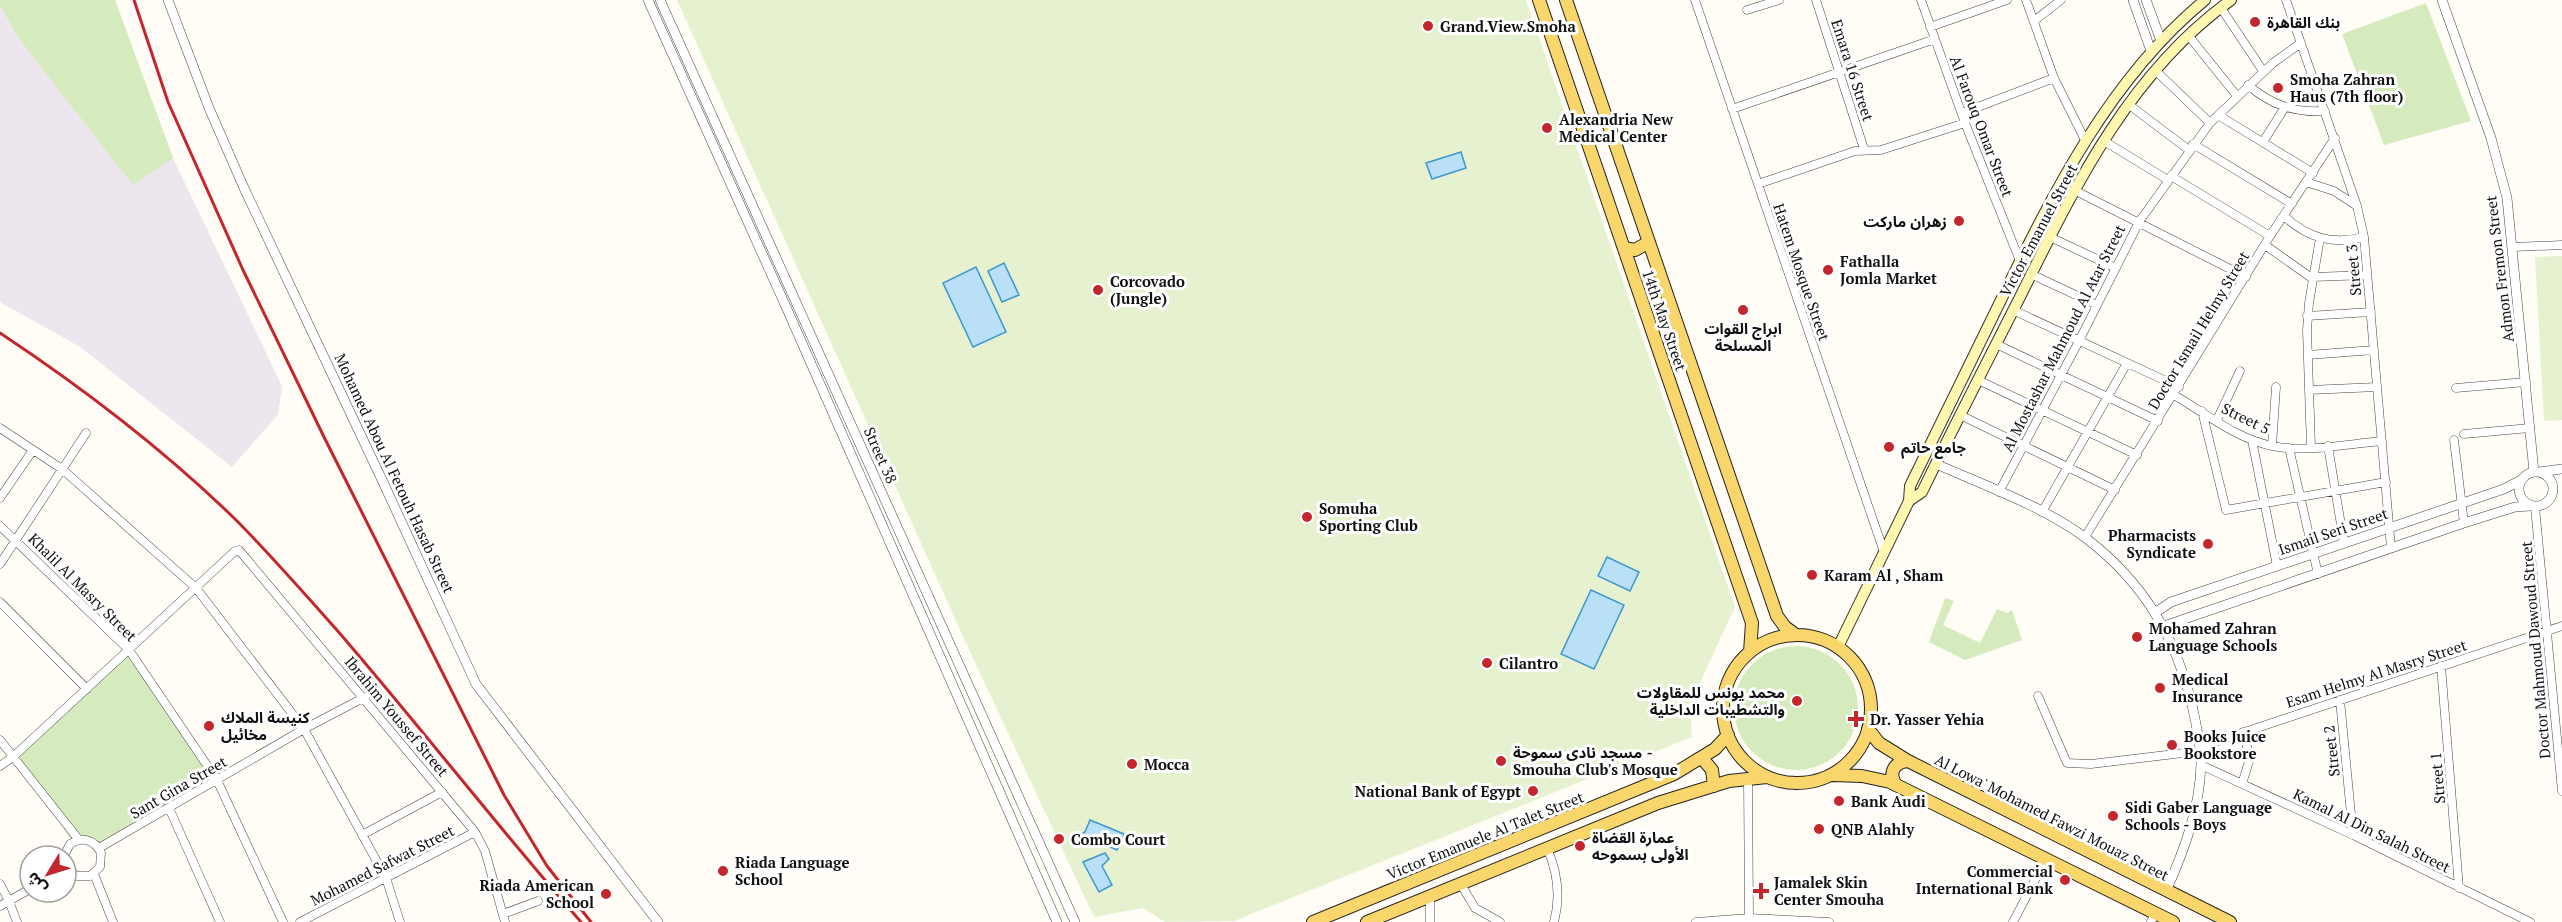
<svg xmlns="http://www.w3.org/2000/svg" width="2562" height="922" font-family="'PT Serif','Noto Sans Arabic',serif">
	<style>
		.industrial { fill: #eee6ef }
		.green { fill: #d5ebbd }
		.pitch { fill: #e6f2cf }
		.water { fill: #b9e0f7; stroke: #3f96cf; stroke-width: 1.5 }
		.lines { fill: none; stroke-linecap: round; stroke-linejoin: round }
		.minor-casing { stroke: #444; stroke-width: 9 }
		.tertiary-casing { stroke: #444; stroke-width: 10 }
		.secondary-casing { stroke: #333; stroke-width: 12 }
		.primary-casing { stroke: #222; stroke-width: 14 }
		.minor { stroke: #fff; stroke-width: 8 }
		.tertiary { stroke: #fff; stroke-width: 9 }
		.secondary { stroke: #fff6b0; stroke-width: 10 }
		.primary { stroke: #f9d66b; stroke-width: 12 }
		.rail { stroke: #c4262e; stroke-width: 3 }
		.poi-dot { fill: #c4262e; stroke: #fff; stroke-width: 2 }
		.labels { text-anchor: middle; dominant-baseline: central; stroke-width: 6; stroke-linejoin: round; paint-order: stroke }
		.poi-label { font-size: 15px; font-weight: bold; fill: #111; stroke: #fff; text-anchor: start }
		.street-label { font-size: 15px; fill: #111; stroke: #fff }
	</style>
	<rect width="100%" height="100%" fill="#fffdf5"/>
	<path class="industrial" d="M0,0H115L173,158L282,386L278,415L232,467L80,347L0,302Z"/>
	<path class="green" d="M0,0H115L173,158L133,185L19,39L0,5Z
		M2426,3L2471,121L2384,145L2342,34Z
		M1945,598L1954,601L1943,625L1980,643L1997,609L2007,613L2012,610L2022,640L1965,660L1929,642Z
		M1734 708a62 62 0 1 1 124 0a62 62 0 1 1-124 0Z
		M127,652L217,780L98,847L94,842H73L12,756Z"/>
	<path class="pitch" d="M677,0H1526L1735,607L1690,704L1692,737L1234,921L1165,922L1143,908L1094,917L965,641Z
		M2562,256V420L2544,421L2535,257Z"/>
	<path class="water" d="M1461,152L1466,168L1432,179L1426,163Z
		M1004,263L1019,295L1002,302L988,271Z
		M976,267L1006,332L973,347L943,283Z
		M1607,557L1639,572L1630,591L1598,576Z
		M1591,590L1624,605L1594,669L1561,654Z
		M1090,820L1124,834L1117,850L1092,839L1087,845L1079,843L1077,838L1079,834L1085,832Z
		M1105,853L1109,859L1102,866L1112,885L1099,892L1083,862Z"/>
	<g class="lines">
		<defs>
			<path id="minor" d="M1695,0L1884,552
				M1816,0L1864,149
				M1921,0L1965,123L2020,261
				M2026,0L2054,78L2086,142
				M2286,0L2357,206L2364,237L2391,548
				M2221,8L2263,71
				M1747,10L1779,0
				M2034,21L2061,0
				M1930,27L2007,0
				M2188,35L2237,96
				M2155,70L2210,123
				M2248,85C2271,105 2295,113 2325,111
				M2128,104L2189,150
				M1732,109L1935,39
				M1962,113L2054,78
				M2218,115L2313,173
				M2104,141L2168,180
				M2263,142L2285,107
				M2193,144L2292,204
				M2171,176L2270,236
				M2306,182L2334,191L2357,206
				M1758,184L1855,151L1881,150L1965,123
				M2074,190L2246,277
				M2284,216C2308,238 2332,245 2364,237
				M2050,237L2116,268
				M2265,245L2313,279
				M2513,247L2562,245
				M2031,274L2097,305
				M2313,277L2367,275
				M2013,310L2179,387
				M2307,316L2371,312
				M1996,344L2158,421
				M2308,355L2374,350
				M1978,380L2137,455
				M2456,388L2526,382
				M2309,390L2377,387
				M2174,395C2205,413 2237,439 2272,446C2307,453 2347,444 2382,441
				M2202,411L2226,510L2386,482
				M1960,415L2115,490
				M2217,420L2240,371
				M0,428L62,469L196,588L304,729L386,878L400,922
				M2464,434L2530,428
				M2252,440L2277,566
				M2454,440L2464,523
				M2272,446L2276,387
				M2328,446L2344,543
				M2311,447L2307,330L2309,303L2320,238
				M2289,448L2318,574
				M1999,492L2079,341L2139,222L2210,123L2273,63L2301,43
				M0,498L33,450
				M2535,507L2562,791
				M2042,512L2127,363
				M0,526L129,650L217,780L283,922
				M2085,537L2270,236L2335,138
				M0,564L86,433
				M0,602L87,689
				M2441,666L2459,888
				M2038,696L2067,763L2091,764L2200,751
				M2340,700L2353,835
				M0,740L79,840
				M2200,747L2562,626
				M2201,765L2353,835L2530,922
				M0,766L14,756L235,551L239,550L475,832L485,851L505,922
				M1748,778L1749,918
				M2242,784L2250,758L2243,732
				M169,808L220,922
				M362,835L442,792
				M99,848L304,729L365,697
				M1547,848C1558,873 1561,896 1554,922
				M64,856L70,844C83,836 95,840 101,853L100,867L90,876H77L66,867
				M94,874L113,922
				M1460,883L1475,908L1500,922
				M0,884L9,901L17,922
				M1430,895V922
				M0,906L30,889
				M503,914L538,901
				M300,922L475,832
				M1696,922L1749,918L1829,922
				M2013,922L2046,859
				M2151,922L2155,913"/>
			<path id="tertiary" d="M168,0L209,108L244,188L383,482L476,684L658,922
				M648,0L787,309L1057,922
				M660,0L1075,922
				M2133,0L2151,51
				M2146,0L2161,41
				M2442,0L2491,138L2507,198L2534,472
				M1936,464C1986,486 2043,506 2087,539C2144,583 2175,636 2192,705C2196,724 2201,744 2201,764C2200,808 2184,851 2166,891
				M2519 489a17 17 0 1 1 34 0a17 17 0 1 1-34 0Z
				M2539,472L2562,469
				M2156,612L2171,602L2504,489L2521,480
				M2164,626L2464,523L2515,507L2530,506"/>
			<path id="secondary" d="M1909,501L1922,492C1954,426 1987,362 2020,297C2074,188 2129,73 2231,0
				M1838,647L1909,501L1910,486C1940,424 1970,363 2000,302C2053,193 2110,78 2205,0"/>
			<path id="primary" d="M1539,0L1752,623L1750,652
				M1566,0L1777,616L1785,627L1796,635
				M1624,248L1635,250L1649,242
				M1723 709a74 74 0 1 1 148 0a74 74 0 1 1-148 0Z
				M1868,729L1879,743L1908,761L2230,922
				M1702,758L1712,770L1714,786
				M1832,775L1862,776L1890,782L2173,922
				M1896,785C1888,773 1894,762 1908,761
				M1313,922L1674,774L1715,749L1728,735
				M1367,922L1658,803L1729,781L1767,777"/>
		</defs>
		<use href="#minor" class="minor-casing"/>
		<use href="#tertiary" class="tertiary-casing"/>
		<use href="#secondary" class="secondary-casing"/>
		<use href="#primary" class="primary-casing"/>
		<use href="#minor" class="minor"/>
		<use href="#tertiary" class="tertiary"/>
		<use href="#secondary" class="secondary"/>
		<use href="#primary" class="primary"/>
		<path class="rail" d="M134,0L168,102L243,270L324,437L504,795L547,866L591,922
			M0,333C83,388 163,449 235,519C270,554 303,592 336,629C419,725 497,826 581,922"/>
	</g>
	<g class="poi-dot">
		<circle cx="2255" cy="22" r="6"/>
		<circle cx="1428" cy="26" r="6"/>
		<circle cx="2278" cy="88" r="6"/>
		<circle cx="1547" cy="128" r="6"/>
		<circle cx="1959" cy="221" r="6"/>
		<circle cx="1828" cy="270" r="6"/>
		<circle cx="1098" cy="290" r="6"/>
		<circle cx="1743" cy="310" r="6"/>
		<circle cx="1889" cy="447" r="6"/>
		<circle cx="1307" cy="517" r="6"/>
		<circle cx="2208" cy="544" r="6"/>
		<circle cx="1812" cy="575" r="6"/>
		<circle cx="2137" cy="637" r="6"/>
		<circle cx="1487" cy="663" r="6"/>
		<circle cx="2160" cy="688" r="6"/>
		<circle cx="1797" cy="701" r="6"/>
		<path d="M1853 710h6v6h6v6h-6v6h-6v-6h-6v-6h6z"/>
		<circle cx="209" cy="726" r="6"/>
		<circle cx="2172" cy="745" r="6"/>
		<circle cx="1501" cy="761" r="6"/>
		<circle cx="1132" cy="764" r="6"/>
		<circle cx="1533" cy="791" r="6"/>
		<circle cx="1839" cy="801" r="6"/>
		<circle cx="2113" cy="816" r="6"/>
		<circle cx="1819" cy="829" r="6"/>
		<circle cx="1059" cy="839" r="6"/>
		<circle cx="1580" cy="846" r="6"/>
		<circle cx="723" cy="871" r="6"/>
		<circle cx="2065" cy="880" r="6"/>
		<path d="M1758 882h6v6h6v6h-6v6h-6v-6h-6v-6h6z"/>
		<circle cx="606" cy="894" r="6"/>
	</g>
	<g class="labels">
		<g class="poi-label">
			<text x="2267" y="22">بنك القاهرة</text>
			<text x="1440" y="26">Grand.View.Smoha</text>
			<text x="2290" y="79">Smoha Zahran<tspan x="2290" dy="17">Haus (7th floor)</tspan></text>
			<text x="1559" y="119">Alexandria New<tspan x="1559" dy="17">Medical Center</tspan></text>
			<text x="1947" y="221" text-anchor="end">زهران ماركت</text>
			<text x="1840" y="261">Fathalla<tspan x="1840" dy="17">Jomla Market</tspan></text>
			<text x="1110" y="281">Corcovado<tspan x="1110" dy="17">(Jungle)</tspan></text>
			<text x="1743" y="328" text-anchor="middle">ابراج القوات<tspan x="1743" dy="17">المسلحة</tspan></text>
			<text x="1901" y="447">جامع حاتم</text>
			<text x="1319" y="508">Somuha<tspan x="1319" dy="17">Sporting Club</tspan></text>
			<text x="2196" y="535" text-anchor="end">Pharmacists<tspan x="2196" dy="17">Syndicate</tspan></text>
			<text x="1824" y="575">Karam Al , Sham</text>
			<text x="2149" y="628">Mohamed Zahran<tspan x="2149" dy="17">Language Schools</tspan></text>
			<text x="1499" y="663">Cilantro</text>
			<text x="2172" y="679">Medical<tspan x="2172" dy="17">Insurance</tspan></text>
			<text x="1785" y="692" text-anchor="end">محمد يونس للمقاولات<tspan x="1785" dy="17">والتشطيبات الداخلية</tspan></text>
			<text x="221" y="717">كنيسة الملاك<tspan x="221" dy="17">مخائيل</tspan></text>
			<text x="1870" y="719">Dr. Yasser Yehia</text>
			<text x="2184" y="736">Books Juice<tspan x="2184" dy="17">Bookstore</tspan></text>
			<text x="1513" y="752">مسجد نادى سموحة -<tspan x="1513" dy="17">Smouha Club's Mosque</tspan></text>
			<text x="1144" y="764">Mocca</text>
			<text x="1521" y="791" text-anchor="end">National Bank of Egypt</text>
			<text x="1851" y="801">Bank Audi</text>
			<text x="2125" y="807">Sidi Gaber Language<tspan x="2125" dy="17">Schools - Boys</tspan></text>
			<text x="1831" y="829">QNB Alahly</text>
			<text x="1592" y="837">عمارة القضاة<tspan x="1592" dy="17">الأولى بسموحه</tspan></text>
			<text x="1071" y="839">Combo Court</text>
			<text x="735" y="862">Riada Language<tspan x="735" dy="17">School</tspan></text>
			<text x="2053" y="871" text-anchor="end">Commercial<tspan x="2053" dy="17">International Bank</tspan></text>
			<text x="1774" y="882">Jamalek Skin<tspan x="1774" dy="17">Center Smouha</tspan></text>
			<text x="594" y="885" text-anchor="end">Riada American<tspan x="594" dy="17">School</tspan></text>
		</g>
		<g class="street-label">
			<text transform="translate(1853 70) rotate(72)">Emara 16 Street</text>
			<text transform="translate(1982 126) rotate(69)">Al Farouq Omar Street</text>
			<text transform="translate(2038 230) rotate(-62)">Victor Emanuel Street</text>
			<text transform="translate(2499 269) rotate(-97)">Admon Fremon Street</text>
			<text transform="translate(2353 270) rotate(-95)">Street 3</text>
			<text transform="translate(1802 272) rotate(71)">Hatem Mosque Street</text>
			<text transform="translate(1665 320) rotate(71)">14th May Street</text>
			<text transform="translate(2198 330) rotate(-59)">Doctor Ismail Helmy Street</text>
			<text transform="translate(2063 338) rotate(-63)">Al Mostashar Mahmoud Al Atar Street</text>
			<text transform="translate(2246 418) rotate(26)">Street 5</text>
			<text transform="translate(881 455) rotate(66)">Street 38</text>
			<text transform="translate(395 473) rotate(65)">Mohamed Abou Al Fetouh Hasab Street</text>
			<text transform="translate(2333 531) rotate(-19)">Ismail Seri Street</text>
			<text transform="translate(83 587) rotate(45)">Khalil Al Masry Street</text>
			<text transform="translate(2535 650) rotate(-95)">Doctor Mahmoud Dawoud Street</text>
			<text transform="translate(2376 673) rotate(-18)">Esam Helmy Al Masry Street</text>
			<text transform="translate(397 716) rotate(50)">Ibrahim Youssef Street</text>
			<text transform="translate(2331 751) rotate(-96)">Street 2</text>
			<text transform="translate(2437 778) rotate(-95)">Street 1</text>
			<text transform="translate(178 787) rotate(-30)">Sant Gina Street</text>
			<text transform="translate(2052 817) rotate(27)">Al Lowa' Mohamed Fawzi Mouaz Street</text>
			<text transform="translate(2372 830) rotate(26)">Kamal Al Din Salah Street</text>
			<text transform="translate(1485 835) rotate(-22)">Victor Emanuele Al Talet Street</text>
			<text transform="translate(382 865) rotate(-27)">Mohamed Safwat Street</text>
		</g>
	</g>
	<g transform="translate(48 874) rotate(232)"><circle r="28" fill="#ffffff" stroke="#a0a0a0" stroke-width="1.5"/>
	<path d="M0-4.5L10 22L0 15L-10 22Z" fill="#c4262e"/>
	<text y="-9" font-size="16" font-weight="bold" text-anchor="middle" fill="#111111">ش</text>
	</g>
</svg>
